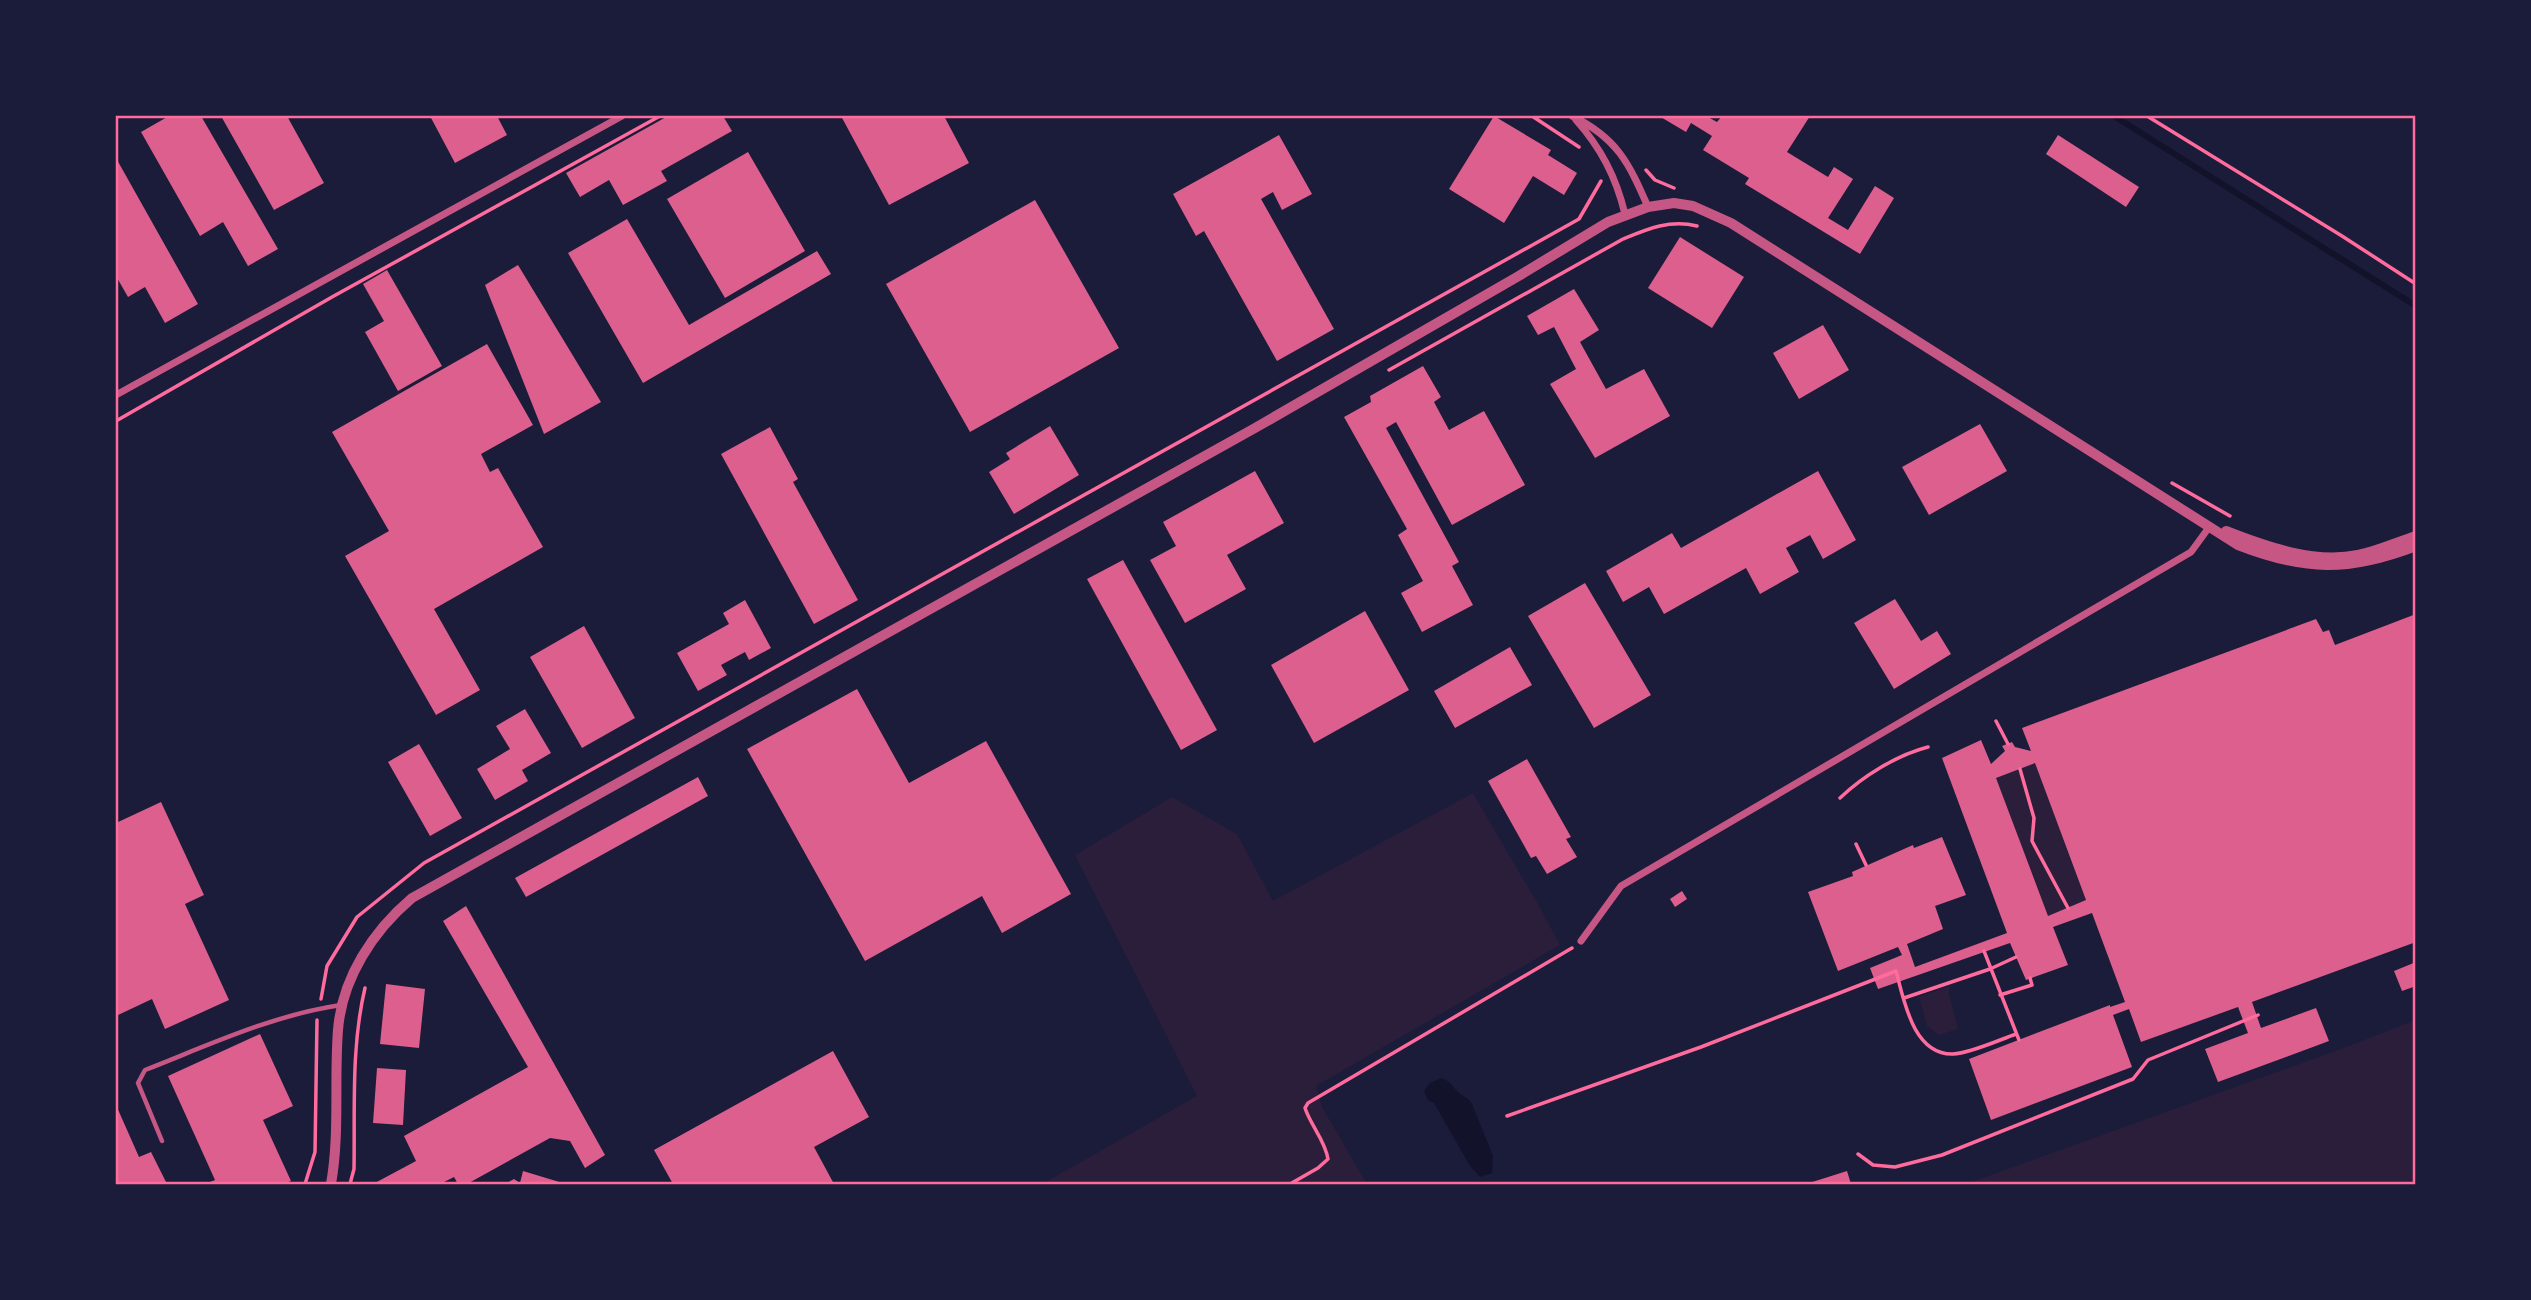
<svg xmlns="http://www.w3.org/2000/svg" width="2531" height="1300" font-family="Overpass,sans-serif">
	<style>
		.green { fill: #2a1e3b }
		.water { fill: #12122b }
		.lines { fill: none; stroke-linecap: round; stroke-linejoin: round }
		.stream { stroke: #12122b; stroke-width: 6 }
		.building { fill: #dd5f8e; fill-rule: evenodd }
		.path { stroke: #ff6b9d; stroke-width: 3.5 }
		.service { stroke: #c65784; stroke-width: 4.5 }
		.minor { stroke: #c65784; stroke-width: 7 }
		.tertiary { stroke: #c65784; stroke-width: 10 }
		.neatline { fill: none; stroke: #ff6b9d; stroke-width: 2.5 }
	</style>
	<rect width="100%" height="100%" fill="#1b1b3a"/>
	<path class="green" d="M2035,763L2086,900L2048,916L1996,778Z
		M1473,793L1539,906L1560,945L1316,1086L1322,1107L1367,1184H1042L1197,1096L1075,855L1172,797L1237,834L1273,901Z
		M1949,986V994L1958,1029L1939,1035L1927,1026L1919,997Z
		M2415,1020V1184H1966L2349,1046Z"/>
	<path class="water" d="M1442,1078C1452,1083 1452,1086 1459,1093C1465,1098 1468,1097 1472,1104L1493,1156L1492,1173L1480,1177L1470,1166L1434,1103L1428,1100L1424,1091L1430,1083Z"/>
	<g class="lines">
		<path class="stream" d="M2114,116L2416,306"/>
	</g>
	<path class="building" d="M169,116H201L278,249L248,266L223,222L200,236L141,132Z
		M221,116H287L324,183L274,210Z
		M430,116H497L507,135L455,163Z
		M668,116H723L732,131L661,171L667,181L623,205L609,180L580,197L566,173Z
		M841,116H944L969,163L889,205Z
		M1494,116L1551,150L1548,155L1577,173L1564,195L1533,176L1504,223L1449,189Z
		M1659,116H1706L1717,122L1722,116H1810L1787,152L1828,177L1834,167L1853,179L1828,218L1848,230L1875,186L1894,198L1860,254L1745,184L1749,178L1703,150L1712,136L1691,123L1686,132Z
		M1279,135L1312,194L1282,210L1273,192L1261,199L1334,329L1277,361L1204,231L1196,236L1173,194Z
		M2058,135L2139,187L2126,207L2046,154Z
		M748,152L805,251L725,298L667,199Z
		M116,158L198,304L165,323L145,287L128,297L116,276Z
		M1035,200L1119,348L970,432L886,284Z
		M627,219L689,325L817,251L831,274L643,383L568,253Z
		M1680,237L1744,277L1712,328L1648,288Z
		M518,265L601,402L544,434L485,285Z
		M387,270L442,366L398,391L365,332L384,321L363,284Z
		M1574,289L1599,330L1580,342L1606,389L1644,369L1670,416L1595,458L1550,384L1576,369L1554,327L1538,335L1527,316Z
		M1823,325L1849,370L1799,399L1773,353Z
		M487,344L533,425L481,454L490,472L498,468L543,547L434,609L480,690L436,715L345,556L389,531L332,432Z
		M1423,366L1441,397L1434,402L1449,430L1484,411L1525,485L1452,525L1396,422L1386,428L1459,562L1452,566L1473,605L1422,632L1401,593L1423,581L1398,535L1407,529L1344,417L1371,402L1370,396Z
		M1980,424L2007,471L1929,515L1902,467Z
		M1050,426L1079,475L1014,514L989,472L1010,459L1006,453Z
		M770,427L798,479L793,482L858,600L814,624L721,454Z
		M1255,471L1284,523L1227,555L1246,589L1185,623L1150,560L1176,546L1163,522Z
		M1818,471L1856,540L1823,559L1810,535L1786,548L1799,572L1760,594L1746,568L1664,614L1649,587L1623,602L1606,571L1672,533L1681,548Z
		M1123,560L1217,730L1181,750L1087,579Z
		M1585,583L1651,695L1594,728L1528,616Z
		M1895,599L1921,641L1937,631L1951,654L1894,689L1854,623Z
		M745,600L771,648L749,660L745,652L721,665L727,675L698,691L677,653L729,624L723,613Z
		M1365,611L1409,690L1314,743L1271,665Z
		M2416,614V942L2252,1002L2261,1028L2316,1008L2329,1041L2218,1082L2205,1049L2248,1033L2238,1007L2141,1042L2129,1009L2113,1015L2132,1067L1991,1120L1969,1059L2110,1005V1007L2125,1002L2092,913L2053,927L2068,965L2026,980L2010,943L1878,989L1870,968L1902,955L1898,947L1838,971L1808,892L1853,876L1852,872L1913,845L1914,848L1942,837L1966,895L1935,906L1943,929L1907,944L1915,967L2007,933L1942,758L1981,740L1991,764L2005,751L2002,746L2012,742L2015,747L2031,751L2022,728L2316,619L2323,632L2329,630L2335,645ZM2035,763L2086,900L2048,916L1996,778Z
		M584,626L635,718L582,748L530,657Z
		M1510,647L1532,685L1455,728L1434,691Z
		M857,689L909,783L986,741L1071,894L1002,933L982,896L865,961L747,749Z
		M525,709L551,753L522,770L528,781L495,800L477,769L510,749L496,726Z
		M419,744L462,818L430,836L388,762Z
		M1527,759L1571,837L1566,839L1577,857L1547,874L1536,856L1531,858L1488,781Z
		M698,777L708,796L526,897L515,878Z
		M161,802L204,895L185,904L229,1000L165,1029L152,999L116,1016V823Z
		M1682,891L1687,899L1675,907L1670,899Z
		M466,906L605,1155L585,1168L570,1141L550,1138L467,1184H458L454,1177L440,1184H373L416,1161L404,1136L528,1067L443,921Z
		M2416,962V986L2402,991L2394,971Z
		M386,984L425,989L419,1048L380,1044Z
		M260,1034L293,1106L263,1120L291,1181L283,1184H205L215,1180L168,1076Z
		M833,1051L869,1117L814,1147L834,1184H673L654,1150Z
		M377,1068L406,1070L403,1125L373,1123Z
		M116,1105L139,1157L151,1152L167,1184H116Z
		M523,1171L566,1184H505L514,1179L520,1183Z
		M1847,1171L1851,1184H1806Z"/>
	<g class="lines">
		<path class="path" d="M1532,116L1579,147
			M2147,116L2342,236L2416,284
			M1646,170L1655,180L1674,188
			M1389,370L1623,239C1647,229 1670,219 1697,226
			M116,421L332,297L660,116
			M2172,483L2230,516
			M1996,721L2008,744
			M2020,769L2034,818L2032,841L2068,908
			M1840,798C1863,776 1897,755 1928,747
			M1856,844L1866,865
			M1984,951L2019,1040
			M2000,995L2032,985L2030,978
			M1904,998L1990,969L2016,957
			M321,999L327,966L357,917L424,863L1579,219L1601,181
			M1507,1116L1701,1047L1896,971C1904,1000 1913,1055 1953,1054C1971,1053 1999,1040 2016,1034
			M1858,1154L1873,1165L1895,1167L1942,1155L2133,1079L2148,1060L2258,1015
			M305,1184L315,1152L317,1020
			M350,1184L354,1169C355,1109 351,1047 365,988
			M1290,1184L1318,1168L1328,1159C1325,1140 1311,1126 1305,1108L1308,1103L1572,948"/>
		<path class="service" d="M162,1141L138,1083L145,1070C209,1045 273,1015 341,1005"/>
		<path class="minor" d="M1572,116C1617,138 1629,163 1648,207
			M1576,120C1601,148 1616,177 1625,214
			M116,395L622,116
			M1581,941L1621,886L2191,552L2210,526"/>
		<path class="tertiary" d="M2226,531C2267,547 2314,564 2358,555C2378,551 2397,542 2416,536
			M331,1184C340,1133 334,1082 338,1030C342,978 373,931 412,898L1255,428L1517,277L1608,222L1648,207L1674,203L1693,206L1731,223L2238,545C2305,571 2348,572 2416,546"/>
	</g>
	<rect width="2531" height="1300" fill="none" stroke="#1b1b3a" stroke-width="234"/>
	<rect x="117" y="117" width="2297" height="1066" class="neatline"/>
</svg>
